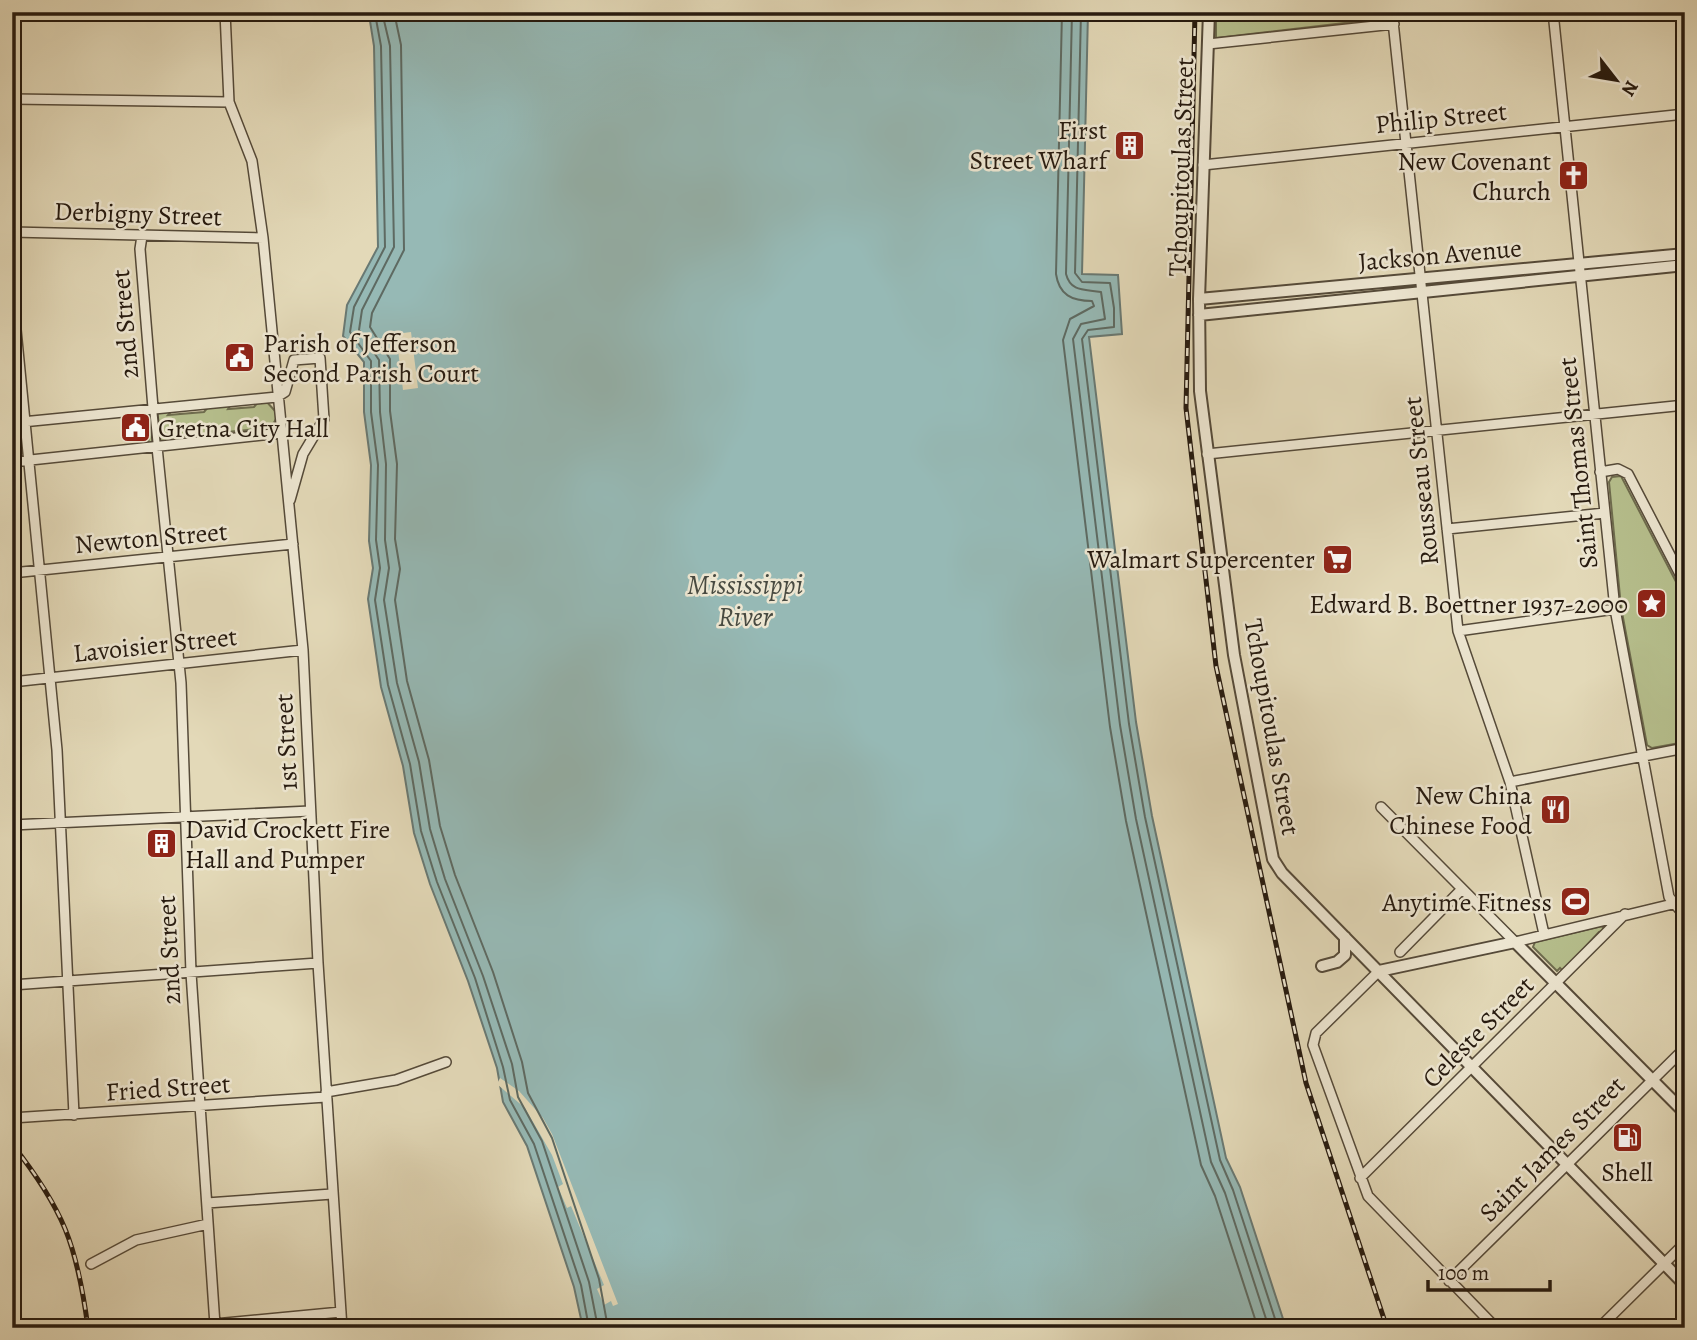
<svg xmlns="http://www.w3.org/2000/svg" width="1697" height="1340" font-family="Alegreya,serif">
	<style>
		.green { fill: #b6bf8d; stroke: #6e6c4e; stroke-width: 2 }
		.water { fill: #96b9b5; stroke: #697973; stroke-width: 2 }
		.pier { fill: #e3d9b8 }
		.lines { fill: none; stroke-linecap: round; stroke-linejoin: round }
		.shore { stroke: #5e6a62; stroke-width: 2 }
		.pedestrian-casing { stroke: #554a39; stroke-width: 10 }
		.minor-casing { stroke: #554a39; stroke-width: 12 }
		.tertiary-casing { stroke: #554a39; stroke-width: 14 }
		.pedestrian { stroke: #ede6d1; stroke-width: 6 }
		.minor { stroke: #ede6d1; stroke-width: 9 }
		.tertiary { stroke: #ede6d1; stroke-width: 10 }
		.rail-casing { stroke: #261a0f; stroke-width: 5 }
		.rail { stroke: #ede6d1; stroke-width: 2.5; stroke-dasharray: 8; stroke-linecap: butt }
		.labels { text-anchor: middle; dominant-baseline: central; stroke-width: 5; stroke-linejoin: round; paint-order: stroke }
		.street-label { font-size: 26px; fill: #261a0f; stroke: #ede6d1 }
		.poi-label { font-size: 26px; fill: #261a0f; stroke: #ede6d1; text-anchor: end }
		.water-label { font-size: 28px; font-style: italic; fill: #484a41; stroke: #ede6d1 }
	</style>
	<rect width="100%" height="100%" fill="#e3d9b8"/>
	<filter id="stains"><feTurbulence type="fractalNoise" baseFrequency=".00286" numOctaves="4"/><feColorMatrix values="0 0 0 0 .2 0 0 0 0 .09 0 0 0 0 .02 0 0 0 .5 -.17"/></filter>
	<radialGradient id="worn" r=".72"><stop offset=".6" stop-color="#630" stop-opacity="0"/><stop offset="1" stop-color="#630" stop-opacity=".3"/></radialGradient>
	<path class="green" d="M1255,12H1386L1387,18L1216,38V17Z
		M265,400L276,412V419L269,431L257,435L260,429L227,432L221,438L200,440L205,434L173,437L167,443L149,446L146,413L173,409L168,415L204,412L209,406L232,403L228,409L254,407L259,401Z
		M1621,476L1685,599V742L1652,748L1647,745L1621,607L1609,482L1612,477Z
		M1602,926L1604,931L1599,932L1563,971L1560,968L1557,971L1533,947L1535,942Z"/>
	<path class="water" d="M361,12H1088L1082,274L1118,275L1122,334L1089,337L1136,722L1152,816L1226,1158L1240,1187L1286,1328H583L574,1287L527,1146L503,1102L497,1068L468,981L430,884L414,833L403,766L381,687L368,599L373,568L369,541L371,465L364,412V362L343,336L347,305L378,247L374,46L370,21Z"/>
	<path class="pier" d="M411,332L418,388L403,390L396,334Z
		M500,1078L519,1091L543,1118L552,1134L618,1304L613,1306L611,1301L604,1305L597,1289L604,1285L571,1206L567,1208L558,1187L563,1184L552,1155L525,1108L497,1084Z"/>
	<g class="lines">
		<path class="shore" d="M369,12L376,19L381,46L385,247L354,307L350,332L371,361V412L378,465L376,540L380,568L375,600L388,685L410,764L421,831L437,882L475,978L503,1067L510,1100L534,1144L581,1285L589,1328
			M382,12L390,46L394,247L362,310L359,330L379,360L380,412L386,464L385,540L389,568L384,600L397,683L419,762L430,829L445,879L483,976L512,1064L518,1097L542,1141L589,1282L598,1328
			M394,12L401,45L404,250L372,313L370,327L390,359V411L397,464L395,539L400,569L395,600L407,681L429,760L440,826L455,875L493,972L522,1062L528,1093L552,1138L599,1279L608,1328
			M1062,12L1056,274C1059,295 1072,301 1092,301L1094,306L1070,319L1063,340L1110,727L1126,821L1201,1165L1215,1196L1258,1328
			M1072,12L1066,274C1071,293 1086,289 1101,292L1105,319L1081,324L1073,339L1120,725L1136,819L1211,1162L1225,1193L1269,1328
			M1081,12L1075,273L1082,282L1110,283L1114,308V327L1088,330L1082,339L1129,724L1145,817L1220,1160L1233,1190L1278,1328"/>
		<defs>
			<path id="pedestrian" d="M153,408L157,447"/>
			<path id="minor" d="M225,12L229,102L252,161L263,238L303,650L318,963L342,1328
				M1392,12L1458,631L1510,782L1544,934
				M1553,12L1615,609L1669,897L1685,916
				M1208,44L1394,24
				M12,99L229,102
				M1203,165L1685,114
				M12,232L263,238
				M13,232V299L57,750L74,1115
				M142,236L140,249L153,408
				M12,423L277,397L285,392L294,360L320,358L324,419L303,454L290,500
				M157,447L181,683L191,973L215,1325
				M1207,454L1685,405
				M12,462L281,433
				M1600,472L1618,469L1628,474L1685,584
				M1447,529L1605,513
				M12,573L293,544
				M1458,631L1615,609
				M12,682L303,650
				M1510,782L1685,748
				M1381,807L1515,942L1685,901
				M12,825L310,811
				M1400,952L1462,889
				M1379,971L1316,1033L1313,1045L1368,1196L1496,1328
				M12,985L318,963
				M326,1092L396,1080L446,1062
				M12,1118L326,1097
				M1360,1178L1625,914
				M207,1203L332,1194
				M91,1264L136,1240L208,1224
				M1449,1281L1685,1048
				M173,1328L341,1312
				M1599,1328L1685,1243"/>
			<path id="tertiary" d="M1209,12L1199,299L1200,391L1234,655L1273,859L1282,873L1685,1285
				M1199,299L1685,254
				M1199,315L1685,265
				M1322,966L1337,962L1345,955V937
				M1379,971L1515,942L1685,1113"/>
		</defs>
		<use href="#pedestrian" class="pedestrian-casing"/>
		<use href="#minor" class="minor-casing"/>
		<use href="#tertiary" class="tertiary-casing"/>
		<use href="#pedestrian" class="pedestrian"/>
		<use href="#minor" class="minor"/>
		<use href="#tertiary" class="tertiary"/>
		<defs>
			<path id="rail" d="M1195,12L1186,408L1216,666L1306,1083L1387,1328
				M12,1144C64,1210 77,1245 88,1328"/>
		</defs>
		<use href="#rail" class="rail-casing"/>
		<use href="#rail" class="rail"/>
	</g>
	<defs>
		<symbol id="building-square" viewBox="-11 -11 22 22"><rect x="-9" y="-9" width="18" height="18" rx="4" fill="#8f2418" stroke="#ede6d1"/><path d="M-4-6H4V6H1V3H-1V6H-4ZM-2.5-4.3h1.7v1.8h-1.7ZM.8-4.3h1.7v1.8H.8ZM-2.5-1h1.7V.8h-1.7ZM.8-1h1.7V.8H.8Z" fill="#fff"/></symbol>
		<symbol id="church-square" viewBox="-11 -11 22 22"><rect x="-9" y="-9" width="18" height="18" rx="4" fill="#8f2418" stroke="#ede6d1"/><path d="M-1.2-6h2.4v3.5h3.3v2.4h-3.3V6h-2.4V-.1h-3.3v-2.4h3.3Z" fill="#fff"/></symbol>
		<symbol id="civic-square" viewBox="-11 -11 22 22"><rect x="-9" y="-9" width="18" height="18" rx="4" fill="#8f2418" stroke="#ede6d1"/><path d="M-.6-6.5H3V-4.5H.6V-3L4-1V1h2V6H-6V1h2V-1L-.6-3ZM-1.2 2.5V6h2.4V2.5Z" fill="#fff"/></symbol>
		<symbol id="supermarket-square" viewBox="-11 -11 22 22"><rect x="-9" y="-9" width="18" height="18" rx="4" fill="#8f2418" stroke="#ede6d1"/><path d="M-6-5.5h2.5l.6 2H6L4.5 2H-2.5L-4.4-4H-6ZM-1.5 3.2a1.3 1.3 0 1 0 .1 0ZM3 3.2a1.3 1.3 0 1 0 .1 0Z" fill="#fff"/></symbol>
		<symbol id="sight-square" viewBox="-11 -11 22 22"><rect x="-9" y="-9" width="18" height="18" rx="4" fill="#8f2418" stroke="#ede6d1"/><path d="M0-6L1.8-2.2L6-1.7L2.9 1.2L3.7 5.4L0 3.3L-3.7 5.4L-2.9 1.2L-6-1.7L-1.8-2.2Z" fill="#fff"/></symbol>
		<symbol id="restaurant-square" viewBox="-11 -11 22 22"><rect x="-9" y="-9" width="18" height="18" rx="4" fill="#8f2418" stroke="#ede6d1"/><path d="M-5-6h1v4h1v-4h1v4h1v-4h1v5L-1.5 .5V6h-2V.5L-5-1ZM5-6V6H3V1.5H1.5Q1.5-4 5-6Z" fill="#fff"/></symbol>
		<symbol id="stadium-square" viewBox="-11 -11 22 22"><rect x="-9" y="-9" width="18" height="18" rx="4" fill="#8f2418" stroke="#ede6d1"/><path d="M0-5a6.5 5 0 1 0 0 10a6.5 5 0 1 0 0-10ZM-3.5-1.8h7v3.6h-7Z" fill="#fff"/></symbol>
		<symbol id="fuel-square" viewBox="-11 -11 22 22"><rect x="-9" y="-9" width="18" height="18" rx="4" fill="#8f2418" stroke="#ede6d1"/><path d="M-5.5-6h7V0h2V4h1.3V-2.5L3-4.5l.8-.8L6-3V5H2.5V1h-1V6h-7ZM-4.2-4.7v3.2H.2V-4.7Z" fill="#fff"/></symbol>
	</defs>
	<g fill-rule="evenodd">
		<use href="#building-square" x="1112" y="128" width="35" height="35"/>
		<use href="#church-square" x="1556" y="158" width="35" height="35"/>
		<use href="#civic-square" x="222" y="340" width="35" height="35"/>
		<use href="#civic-square" x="118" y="410" width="35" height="35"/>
		<use href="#supermarket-square" x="1320" y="542" width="35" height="35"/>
		<use href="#sight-square" x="1634" y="586" width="35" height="35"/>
		<use href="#restaurant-square" x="1538" y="792" width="35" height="35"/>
		<use href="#building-square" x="144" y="826" width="35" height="35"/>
		<use href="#stadium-square" x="1558" y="884" width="35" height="35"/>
		<use href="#fuel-square" x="1610" y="1120" width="35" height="35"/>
	</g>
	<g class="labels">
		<g class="street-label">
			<text transform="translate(1441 118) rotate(-6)">Philip Street</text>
			<text transform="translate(1181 167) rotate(-88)">Tchoupitoulas Street</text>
			<text transform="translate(138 214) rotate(2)">Derbigny Street</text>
			<text transform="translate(1440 255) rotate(-5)">Jackson Avenue</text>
			<text transform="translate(125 324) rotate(-95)">2nd Street</text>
			<text transform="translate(1578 463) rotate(-96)">Saint Thomas Street</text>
			<text transform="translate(1421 481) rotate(-96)">Rousseau Street</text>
			<text transform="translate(151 538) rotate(-5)">Newton Street</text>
			<text transform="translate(155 645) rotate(-6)">Lavoisier Street</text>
			<text transform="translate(1272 727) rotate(80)">Tchoupitoulas Street</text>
			<text transform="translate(286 742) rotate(-93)">1st Street</text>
			<text transform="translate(169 950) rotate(-93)">2nd Street</text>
			<text transform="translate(1478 1032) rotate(-45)">Celeste Street</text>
			<text transform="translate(168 1088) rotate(-4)">Fried Street</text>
			<text transform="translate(1552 1149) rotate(-45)">Saint James Street</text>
		</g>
		<g class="poi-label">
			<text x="1107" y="130">First<tspan x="1107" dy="30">Street Wharf</tspan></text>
			<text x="1551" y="161">New Covenant<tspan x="1551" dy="30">Church</tspan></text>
			<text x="263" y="343" text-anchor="start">Parish of Jefferson<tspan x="263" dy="30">Second Parish Court</tspan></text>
			<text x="158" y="428" text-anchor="start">Gretna City Hall</text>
			<text x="1315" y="559">Walmart Supercenter</text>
			<text x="1628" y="604">Edward B. Boettner 1937-2000</text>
			<text x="1532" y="795">New China<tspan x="1532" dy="30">Chinese Food</tspan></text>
			<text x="185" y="829" text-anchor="start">David Crockett Fire<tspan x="185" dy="30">Hall and Pumper</tspan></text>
			<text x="1552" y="902">Anytime Fitness</text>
			<text x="1627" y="1172" text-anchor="middle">Shell</text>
		</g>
		<g class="water-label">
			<text x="745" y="585">Mississippi<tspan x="745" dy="32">River</tspan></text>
		</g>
	</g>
	<rect width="1697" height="1340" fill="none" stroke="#e3d9b8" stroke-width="42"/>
	<rect x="14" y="14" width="1669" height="1312" fill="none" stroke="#261a0f" stroke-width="3.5"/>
	<rect x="21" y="21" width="1655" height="1298" fill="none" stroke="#261a0f" stroke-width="2"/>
	<g transform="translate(1616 80) rotate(121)" stroke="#ede6d1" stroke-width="5" paint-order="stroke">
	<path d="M0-5L12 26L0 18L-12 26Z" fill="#261a0f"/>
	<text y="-10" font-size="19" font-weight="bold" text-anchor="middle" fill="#261a0f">N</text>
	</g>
	<path d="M1428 1280v10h122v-10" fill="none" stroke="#261a0f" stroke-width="3.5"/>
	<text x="1438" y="1280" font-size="21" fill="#261a0f" stroke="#ede6d1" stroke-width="5" paint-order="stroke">100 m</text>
	<rect width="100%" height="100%" filter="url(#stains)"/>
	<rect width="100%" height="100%" fill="url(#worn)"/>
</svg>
